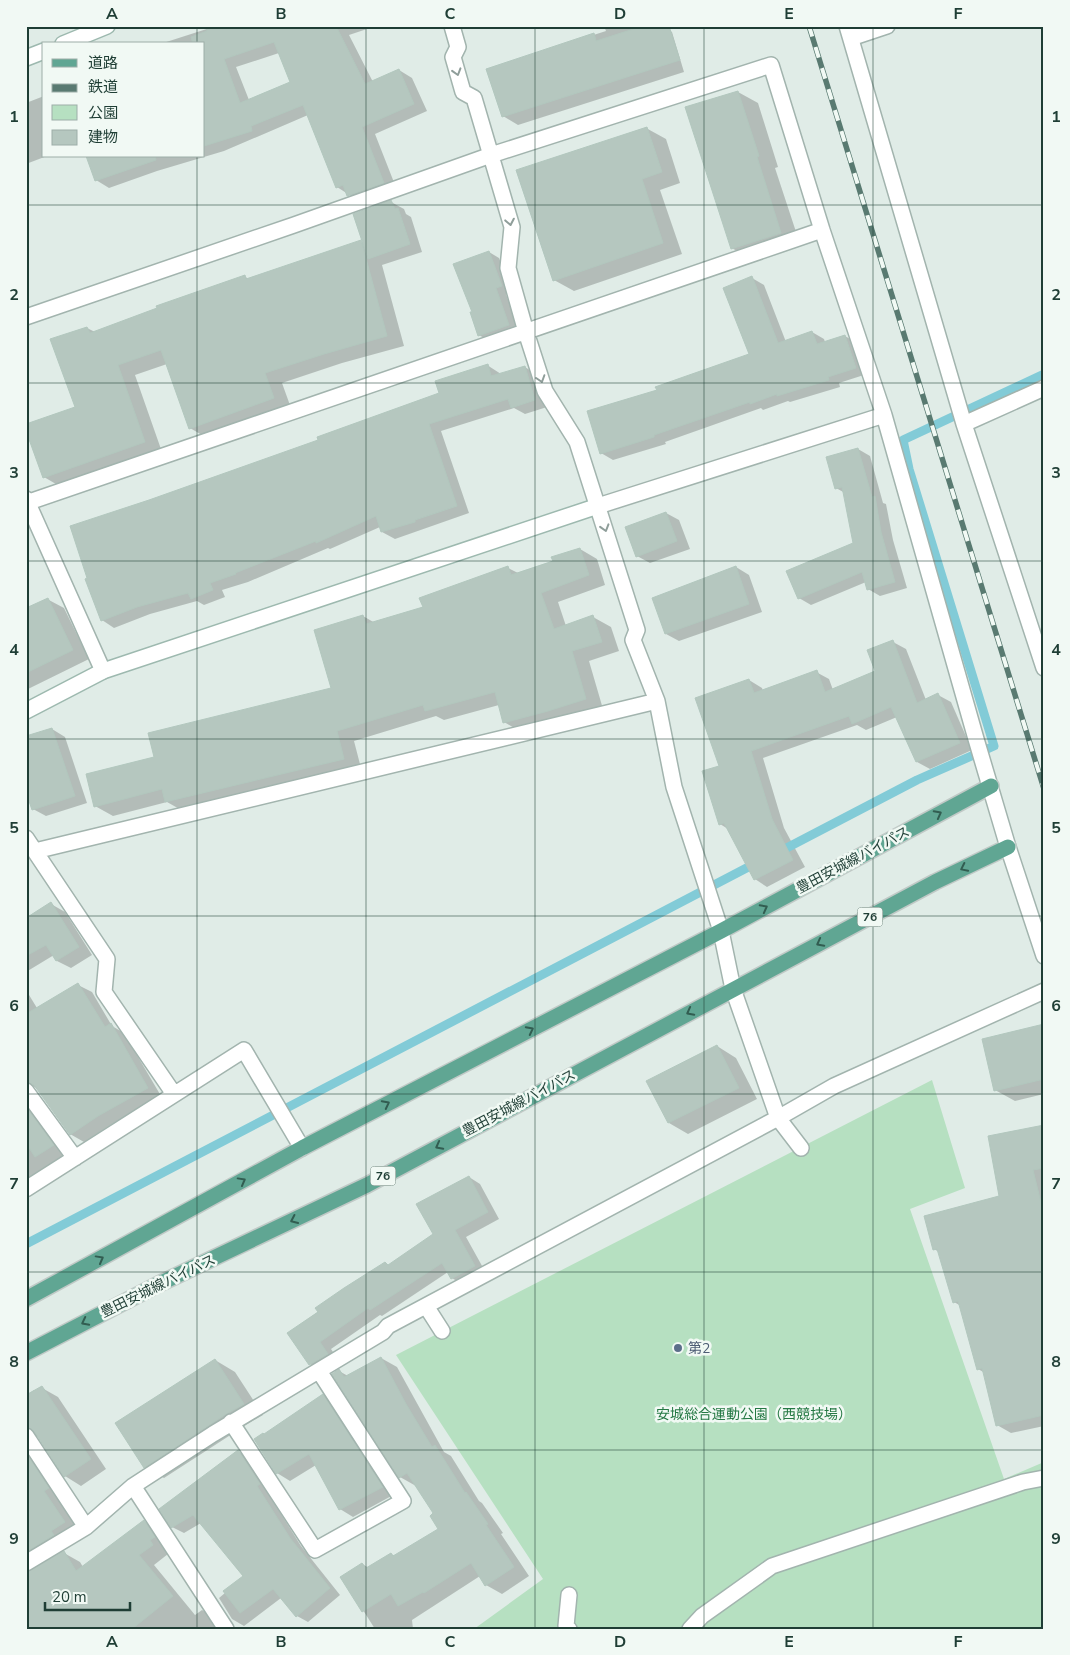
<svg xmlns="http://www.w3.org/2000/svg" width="1070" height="1655" font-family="'Nunito Sans','Noto Sans JP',sans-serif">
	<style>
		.green { fill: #b6e0c1 }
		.shadow { fill: #0003; fill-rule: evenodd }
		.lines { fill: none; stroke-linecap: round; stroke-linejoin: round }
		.stream { stroke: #82cbd7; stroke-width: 9 }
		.building { fill: #b5c7bf; stroke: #b2c7be; fill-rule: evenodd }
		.street-casing { stroke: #a2b4ae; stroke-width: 18 }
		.secondary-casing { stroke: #9db9af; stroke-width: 18 }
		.primary-casing { stroke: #c0c9c6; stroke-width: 18 }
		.street { stroke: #fff; stroke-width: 15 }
		.secondary { stroke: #fff; stroke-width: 15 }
		.primary { stroke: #60a693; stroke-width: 15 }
		.rail-casing { stroke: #597a71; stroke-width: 5.5 }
		.rail { stroke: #f1f9f4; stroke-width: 4; stroke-dasharray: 11; stroke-linecap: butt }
		.oneway { stroke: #8f9e9a }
		.oneway2 { stroke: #325d51 }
		.grid { fill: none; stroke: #1f3e35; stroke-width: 1; stroke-opacity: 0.55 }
		.service-dot { fill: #5c6f8a; stroke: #f1f9f4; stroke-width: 2 }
		.labels { text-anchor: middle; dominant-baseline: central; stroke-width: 5; stroke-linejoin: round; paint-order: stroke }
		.shield { fill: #f1f9f4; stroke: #5e766e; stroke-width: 1 }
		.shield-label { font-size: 12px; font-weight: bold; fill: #1f3e35 }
		.street-label { font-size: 14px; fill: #1f3e35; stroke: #f1f9f4 }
		.service-label { font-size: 14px; fill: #4e5e75; stroke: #f1f9f4; text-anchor: start }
		.park-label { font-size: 14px; fill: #257944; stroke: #f1f9f4 }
		.neatline { fill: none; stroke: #1f3e35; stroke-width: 2 }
		.grid-label { font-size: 16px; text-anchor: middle; font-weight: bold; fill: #1f3e35 }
	</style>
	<rect width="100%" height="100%" fill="#e0ece7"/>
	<path class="green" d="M932,1080L965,1188L910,1209L1004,1479L1044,1462V1629H474L543,1579L396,1355Z"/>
	<path class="shadow" d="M216,26H376L349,35L373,82L399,70L412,78L427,111L375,134L397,190L362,203L337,187L308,115L224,151L157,171L109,188L96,180L88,156H204V44H160ZM279,53L292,83L249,100L236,67Z
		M604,26H662L672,32L684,72L518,125L503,116L487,69L606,31Z
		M738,92L758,103L778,167L775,168L800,244L751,260L732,248Z
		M44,96V156H47L26,164V103Z
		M646,128L666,139L680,183L660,190L682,254L574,291L554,280Z
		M26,186L29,193L26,195Z
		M391,202L404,209L406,214L411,217L422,252L382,265L404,346L342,363L282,383L291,408L207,438L190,428L167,364L135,375L162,452L61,487L44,477L76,407L87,328L95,332L245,277L250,279L360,242L365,244Z
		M489,252L499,258L512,291L506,294L519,331L489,341L479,335L474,312Z
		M752,278L764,285L786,342L812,332L824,339L825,342L845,336L857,343L867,374L839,383L840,387L790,402L788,401L763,410L761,408L665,442L666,444L613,460L601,453L658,391L751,355Z
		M487,365L501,374L525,367L537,375L547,407L525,414L514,408L441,431L469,513L395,539L382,532L380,527L330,549L328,548L248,582L222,590L225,597L204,605L197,601L150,614L114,628L102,620L150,501L320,440L440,394Z
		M858,449L870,456L883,503L886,504L893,540L907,588L880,596L868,589L866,582L811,605L799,598L855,544L845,493L836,488Z
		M666,513L679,520L690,549L650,563L637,556Z
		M580,549L597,559L605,585L558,602L566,626L593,617L611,627L619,651L589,661L603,709L521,732L504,722L499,705L444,720L436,716L354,741L361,768L183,811L167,802L113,816L95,806L156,758L333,689L363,616L375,623L424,607L508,568L518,573L554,561Z
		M736,567L749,575L762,612L679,641L666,634Z
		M47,599L64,608L89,659L26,690V609Z
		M893,642L906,649L926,700L938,695L951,702L972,750L930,769L917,762L897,717L866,730L857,725L763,758L784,828L805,867L767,887L755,879L728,829L720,824L721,767L749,680L762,688L763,691L816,672L829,679L833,690L877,672Z
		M52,729L65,737L87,803L46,816L33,809Z
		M51,904L65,912L92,955L71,968L57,961L54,955L26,972V928Z
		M78,985L92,992L112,1026L124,1033L161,1096L112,1124L84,1142L70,1134L38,1089L26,1082V990L37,1008Z
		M1044,1026V1094L1015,1101L995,1090Z
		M717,1046L736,1058L757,1099L688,1134L669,1123Z
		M26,1091L65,1152L62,1154L66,1160L26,1187Z
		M1044,1126V1426L1011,1433L997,1425L985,1373L978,1369L961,1306L954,1302L939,1252L934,1249L1000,1196Z
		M469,1177L480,1184L499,1219L466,1237L486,1273L463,1285L452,1278L448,1272L382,1316L380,1315L331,1349L339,1361L322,1371L310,1364L289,1333L385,1263L389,1266L435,1235Z
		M381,1358L397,1367L444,1452L451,1456L479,1501L482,1503L503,1533L501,1534L529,1576L502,1594L486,1585L480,1576L412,1620L413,1629H375L342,1577L362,1564L369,1568L391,1554L395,1556L440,1529L435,1514L416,1486L400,1477L339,1371L348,1376Z
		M215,1360L235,1372L263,1415L246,1425L164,1478L145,1467Z
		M42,1388L58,1397L106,1469L81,1486L65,1476L39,1436L36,1437L32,1446L60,1500L80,1532L37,1564L33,1571L64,1553L80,1562L83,1567L144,1522L160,1531L170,1546L165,1550L168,1554L154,1565L195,1615L202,1610L218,1620L224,1629H67L35,1572L26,1567V1396L34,1390L36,1391Z
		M323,1395L336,1403L395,1494L353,1517L340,1509L316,1465L290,1481L277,1473L255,1440L265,1435Z
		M239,1452L250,1458L271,1491L268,1493L301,1546L340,1595L308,1622L297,1616L281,1598L244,1626L232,1619L219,1598L244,1577L201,1523L184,1533L172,1527Z"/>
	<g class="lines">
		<path class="stream" d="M777,853L917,780L994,746L909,469L903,440L1044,374
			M26,1244L758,862"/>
	</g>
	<path class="building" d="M206,26H336L365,84L399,69L414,104L362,127L384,183L347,196L343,185L336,188L303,105L251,126L252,131L204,146V44H193L191,37L207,31ZM274,42L290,82L240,103L224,59Z
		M643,26H669L680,60L502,117L486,69L594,33L596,41Z
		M738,91L759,156L757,157L781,233L731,249L685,107Z
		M647,127L662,172L642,179L663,243L553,281L516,170Z
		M86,156H155L156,160L95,181Z
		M391,200L395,209L398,208L410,244L368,259L353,214Z
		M361,240L387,336L324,354L265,373L274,398L189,429L161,350L118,365L145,442L43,478L26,431V424L75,407L50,339L87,327L90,333L157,308L156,306L245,275L246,279Z
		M489,251L502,286L496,288L509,325L478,336L470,312H472L453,264Z
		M752,276L778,343L812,331L817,344L845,335L856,368L828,377L829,380L777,396V394L750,404V402L654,435V437L600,454L587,411L657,390L655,387L749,354L723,288Z
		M488,364L491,376L525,366L535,400L511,408L508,399L429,424L457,506L415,520V522L381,532L376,516L316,543V541L235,573L236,574L210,583L213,590L191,599L188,593L137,607L101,621L85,579L87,578L70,526L149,500L318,440L317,437L439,393L435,381Z
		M858,448L872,497L875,496L881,532L895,582L867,590L862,572L798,599L786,571L853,543L842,487L835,489L826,457Z
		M666,512L677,541L636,557L625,527Z
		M580,548L589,575L541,593L554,629L593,615L602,642L572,651L586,699L548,711L503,723L495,692L425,711L423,705L337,731L344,759L165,802L162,789L94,807L86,774L154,757L148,733L331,688L314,630L363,615L366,624L423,607L419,598L508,566L511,575L553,561L551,557Z
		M736,566L749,604L665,634L652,598Z
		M48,598L73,650L26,673V608Z
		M893,640L917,703L938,693L960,743L916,762L891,707L852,724L849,716L751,751L772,819L793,860L754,880L724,823L719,825L702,771L719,766L695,698L749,679L754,693L817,670L825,692L875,671L867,650Z
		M52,728L75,796L32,810L26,792V736Z
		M51,902L79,947L56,961L46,945L26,956V918Z
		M78,983L105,1027L111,1023L148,1088L98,1116L70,1135L34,1085L26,1082V1014Z
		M1044,1024V1079L994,1091L982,1039Z
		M717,1045L739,1088L668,1123L646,1081Z
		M26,1107L54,1145L35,1157L26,1143Z
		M1044,1125V1168L1033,1170L1044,1215V1415L996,1426L982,1368L977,1370L958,1301L953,1303L937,1249L933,1250L924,1216L999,1196L988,1136Z
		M469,1176L488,1212L455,1230L475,1266L451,1279L442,1263L370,1310L368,1308L320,1342L328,1354L309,1365L287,1333L318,1312L315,1308L344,1288L385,1262L388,1265L433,1234L416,1204Z
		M381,1357L406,1404L432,1447L435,1445L465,1493L466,1492L488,1524L486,1525L514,1567L485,1586L471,1563L424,1593L423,1592L398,1606L391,1594L362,1612L340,1577L362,1563L366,1568L391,1553L393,1556L438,1529L430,1516L433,1513L407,1473L399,1478L332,1374L339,1369L344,1377Z
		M215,1359L244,1404L226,1414L144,1468L115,1423Z
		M42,1386L91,1459L64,1477L34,1431L26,1427V1395Z
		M323,1394L383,1487L339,1510L309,1454L276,1474L254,1439L263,1433L264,1434Z
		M238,1450L260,1484L257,1486L290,1538L330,1588L296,1617L273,1589L240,1613L223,1591L243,1576L193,1515L171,1528L159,1509Z
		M26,1453L49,1488L44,1491L65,1522L51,1531L54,1535L26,1552Z
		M144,1520L155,1537L150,1540L153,1545L139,1555L173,1596L132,1629H26V1572L64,1551L76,1571Z"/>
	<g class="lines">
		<defs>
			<path id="street" d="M452,26L458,47L453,57L463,92L474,98L512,227L508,268L526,332L545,391L577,442L637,630L633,640L657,701L674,787L721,931L733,989L778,1118L801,1148
				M847,26L964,424L1044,668
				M851,38L887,26
				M26,317L294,225L491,155L771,65L822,230L884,415L976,739L1008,847L1044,956
				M964,424L1044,388
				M26,499L103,671
				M26,503L822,230
				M598,506L884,415
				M26,838L107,959L104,992L174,1094
				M35,851L657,701
				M26,1091L75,1158
				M26,1189L244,1050L302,1148
				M426,1306L442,1331
				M231,1422L315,1550L403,1501L319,1371
				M26,1436L86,1527
				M133,1486L226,1629
				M26,1563L86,1527L133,1486L213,1434L383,1332L388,1326L778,1118L834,1086L1044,991
				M569,1595L566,1626L569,1629
				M690,1629L702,1616L772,1566L1023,1482L1044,1478"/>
			<path id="secondary" d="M63,44L107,26
				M26,58L44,51
				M26,711L103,671L598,506"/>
			<path id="primary" d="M26,1299L302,1148L721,931L991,786
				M26,1353L159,1284L367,1185L935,882L1008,847"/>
		</defs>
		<use href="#street" class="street-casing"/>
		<use href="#secondary" class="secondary-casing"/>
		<use href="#primary" class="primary-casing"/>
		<use href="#street" class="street"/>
		<use href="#secondary" class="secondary"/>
		<use href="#primary" class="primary"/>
		<defs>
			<path id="rail" d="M809,26L1044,789"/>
		</defs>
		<use href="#rail" class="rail-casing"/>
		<use href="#rail" class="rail"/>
	</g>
	<defs><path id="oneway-chevron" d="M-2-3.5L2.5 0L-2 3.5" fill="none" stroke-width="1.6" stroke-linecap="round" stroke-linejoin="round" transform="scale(1.25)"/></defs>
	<g class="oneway">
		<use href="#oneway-chevron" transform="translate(457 72) rotate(73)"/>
		<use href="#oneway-chevron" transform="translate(510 222) rotate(79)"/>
		<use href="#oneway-chevron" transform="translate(541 379) rotate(72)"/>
		<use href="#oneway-chevron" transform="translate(605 528) rotate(73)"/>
	</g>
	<g class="oneway2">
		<use href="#oneway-chevron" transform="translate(938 814) rotate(-28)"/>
		<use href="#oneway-chevron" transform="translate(964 868) rotate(154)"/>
		<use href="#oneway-chevron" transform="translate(764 908) rotate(-28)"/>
		<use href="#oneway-chevron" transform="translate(820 943) rotate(152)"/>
		<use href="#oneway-chevron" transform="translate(690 1012) rotate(152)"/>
		<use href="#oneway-chevron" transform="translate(530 1030) rotate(-27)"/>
		<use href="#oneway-chevron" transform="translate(386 1104) rotate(-27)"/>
		<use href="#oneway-chevron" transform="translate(439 1146) rotate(152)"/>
		<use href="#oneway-chevron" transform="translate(242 1181) rotate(-29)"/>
		<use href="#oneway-chevron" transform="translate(294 1220) rotate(155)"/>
		<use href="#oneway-chevron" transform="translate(100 1259) rotate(-29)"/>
		<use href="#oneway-chevron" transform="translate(85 1322) rotate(153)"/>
	</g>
	<path class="grid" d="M197,26V44M366,26V1629M535,26V1629M704,26V1629M873,26V1629M197,156V1629M26,205H1044M26,383H1044M26,561H1044M26,739H1044M26,916H1044M26,1094H1044M26,1272H1044M26,1450H1044"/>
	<circle class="service-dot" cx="678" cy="1348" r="5"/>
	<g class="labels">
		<g class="shield">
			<rect x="857.5" y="907.5" width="25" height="19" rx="4"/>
			<rect x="370.5" y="1166.5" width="25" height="19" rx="4"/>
		</g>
		<g class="shield-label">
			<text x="870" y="917">76</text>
			<text x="383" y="1176">76</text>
		</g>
		<g class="street-label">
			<text transform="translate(853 860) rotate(-28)">豊田安城線バイパス</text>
			<text transform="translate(519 1103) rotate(-28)">豊田安城線バイパス</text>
			<text transform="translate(158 1286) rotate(-26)">豊田安城線バイパス</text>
		</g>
		<g class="service-label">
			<text x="688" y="1348">第2</text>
		</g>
		<g class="park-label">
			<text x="754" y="1414">安城総合運動公園（西競技場）</text>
		</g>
	</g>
	<rect width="1070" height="1655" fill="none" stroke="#f1f9f4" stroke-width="55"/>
	<rect x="42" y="42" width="162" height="115" fill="#f1f9f4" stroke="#9daea8"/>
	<rect x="52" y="59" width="25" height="8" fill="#60a693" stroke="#9daea8"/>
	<text x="88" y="68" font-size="15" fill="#1f3e35">道路</text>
	<rect x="52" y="84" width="25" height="8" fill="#597a71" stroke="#9daea8"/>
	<text x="88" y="92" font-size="15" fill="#1f3e35">鉄道</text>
	<rect x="52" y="105" width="25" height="15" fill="#b6e0c1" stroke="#9daea8"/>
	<text x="88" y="118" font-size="15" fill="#1f3e35">公園</text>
	<rect x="52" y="130" width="25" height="15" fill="#b5c7bf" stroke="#9daea8"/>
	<text x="88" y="142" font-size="15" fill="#1f3e35">建物</text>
	<path d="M45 1602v8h85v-8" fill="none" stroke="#1f3e35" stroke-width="2.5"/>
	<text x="52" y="1602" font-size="15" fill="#1f3e35" stroke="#f1f9f4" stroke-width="4" paint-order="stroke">20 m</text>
	<rect x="28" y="28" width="1014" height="1600" class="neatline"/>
	<g class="grid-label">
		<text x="112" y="19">A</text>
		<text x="281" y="19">B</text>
		<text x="450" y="19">C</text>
		<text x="620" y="19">D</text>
		<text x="789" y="19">E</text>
		<text x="958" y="19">F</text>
		<text x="14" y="122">1</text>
		<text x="1056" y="122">1</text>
		<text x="14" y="300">2</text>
		<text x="1056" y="300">2</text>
		<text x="14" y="478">3</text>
		<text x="1056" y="478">3</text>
		<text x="14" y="655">4</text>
		<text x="1056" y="655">4</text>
		<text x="14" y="833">5</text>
		<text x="1056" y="833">5</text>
		<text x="14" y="1011">6</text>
		<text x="1056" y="1011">6</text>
		<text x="14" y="1189">7</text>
		<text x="1056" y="1189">7</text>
		<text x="14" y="1367">8</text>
		<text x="1056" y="1367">8</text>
		<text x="14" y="1544">9</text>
		<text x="1056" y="1544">9</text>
		<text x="112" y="1647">A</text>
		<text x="281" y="1647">B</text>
		<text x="450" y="1647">C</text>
		<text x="620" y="1647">D</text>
		<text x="789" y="1647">E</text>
		<text x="958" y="1647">F</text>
	</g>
</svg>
